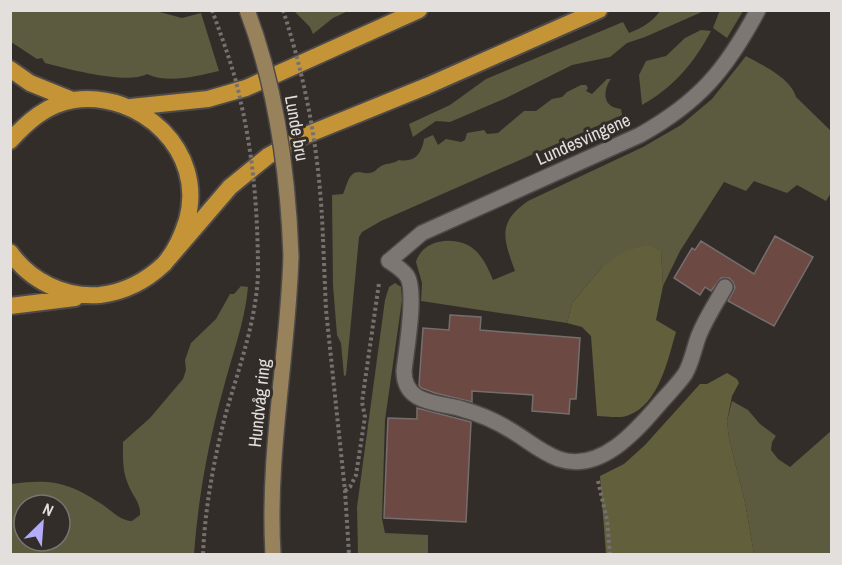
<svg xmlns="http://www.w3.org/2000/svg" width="842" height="565" font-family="'Archivo Narrow',sans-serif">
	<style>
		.green { fill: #5c5a3f; fill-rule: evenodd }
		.forest { fill: #625f3d }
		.building { fill: #6d4944; stroke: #756e6d; stroke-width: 1.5 }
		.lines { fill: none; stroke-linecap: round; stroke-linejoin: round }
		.service-casing { stroke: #4e4a48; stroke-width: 18 }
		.minor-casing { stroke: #4e4a48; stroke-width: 18 }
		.secondary-casing { stroke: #4e4a48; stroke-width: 18 }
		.trunk-casing { stroke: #4e4a48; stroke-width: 20 }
		.path { stroke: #76716e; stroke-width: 4; stroke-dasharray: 3 3; stroke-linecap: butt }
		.service { stroke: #7d7773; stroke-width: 15 }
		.minor { stroke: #7d7773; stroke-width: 15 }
		.secondary { stroke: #98825c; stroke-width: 15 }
		.trunk { stroke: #c59437; stroke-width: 16 }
		.secondary-bridge-casing { stroke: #4e4a48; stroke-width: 18; stroke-linecap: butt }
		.path-bridge { stroke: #76716e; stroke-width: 4; stroke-dasharray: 3 3; stroke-linecap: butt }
		.secondary-bridge { stroke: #98825c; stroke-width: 15 }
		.labels { text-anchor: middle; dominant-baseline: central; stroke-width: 6; stroke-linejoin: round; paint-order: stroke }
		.street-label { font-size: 18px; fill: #e2dfdd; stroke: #332d2a }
	</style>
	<rect width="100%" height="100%" fill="#332d2a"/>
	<path class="green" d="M152,10L182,18L201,13L219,71C197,76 168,84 147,74C126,85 69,69 45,63L42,58L37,59L11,42V11Z
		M720,10L743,11L727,38L713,28Z
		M294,11V10L348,11L333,18L313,34L310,27Z
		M660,11H704L645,37L627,43L610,57L572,65L506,98L450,122L436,121L413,137L409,124L450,105L486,79L623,22L629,33C642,28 652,22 660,11Z
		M701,30L711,31C694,63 674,87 642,105L639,75L646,61L666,56L685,38Z
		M746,56C762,65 791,78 796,97L831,131V193L826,201L797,185L787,193L754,181L746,191L724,182L680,251L663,286L661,251L602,267L572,303L567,323L421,301L422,283L416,262C423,237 460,235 476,251C484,259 489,270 493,280L515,271C504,240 496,223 528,201L643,147L681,125L712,99Z
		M607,79H611C606,85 602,99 610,105C613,108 617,108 621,109L622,115L381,221L362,232L359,237L346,375L344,376L341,343L337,335L333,285L332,195L343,194C347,186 348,172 359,172C362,172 366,174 369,173C375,173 376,169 381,166C387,163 393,164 399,160C415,163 422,153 424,139L433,135L438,145L446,139L461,142L465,140L467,133L484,130L487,134L498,133L524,111H536L552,99L562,97L567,92L581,85H586L588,88L586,91L592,94Z
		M395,283L401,287L402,300L385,420L382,519L385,533L428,535V554H358L357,507L385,300L389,287Z
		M241,286L248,287C245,322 232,355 223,390C208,444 198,499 194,554H11V484C49,479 66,481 100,503C110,509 120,521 132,521L140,515C141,503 132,495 128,484C122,470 123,456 123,442L150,418L183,379L186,370L185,360L191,343L216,319L230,294H234ZM24,505H60V541H24Z
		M732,401L748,410L760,424L776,436L772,442L771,450L778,459L790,467L831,431V554H754L745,502L729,439L727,421Z"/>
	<path class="forest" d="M647,245L661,251L663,286L656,320L676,332C668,359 659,404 629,415C621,419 606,416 597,416L591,336L582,327L567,323L572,303L602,267L625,251Z
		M727,373L737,379L739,383L732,396L727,421L729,439L745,502L754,554H606L600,476L624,464L645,445L700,384H707Z"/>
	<path class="building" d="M775,236L813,257L774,326L728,301L735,288L733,282L729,278H721L711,291L705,287L700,295L674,278L692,248L695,250L701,241L754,274Z
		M450,315L481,317L480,330L580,338L576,399H570L569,414L532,411L533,395L472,391V402L435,393L421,388L419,385L423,328L449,330Z
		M417,408L471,422L466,522L384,518L388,418L417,419Z"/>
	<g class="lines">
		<defs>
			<path id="service" d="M389,261C395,265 403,270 407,276C417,291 406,351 404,371C404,404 437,402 462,409C480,414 496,421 512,431C527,440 542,453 559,459C601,473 637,430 661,402C669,393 678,384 685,374C692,362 694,348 699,335C706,318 716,303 725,287"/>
			<path id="minor" d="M389,261L422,233L640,135C699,102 726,70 758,10"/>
			<path id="secondary" d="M273,554C267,454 288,356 291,256"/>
			<path id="trunk" d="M10,69L30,83L72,100
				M131,107L208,99L246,88L419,10
				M10,141C27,122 47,104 74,100C141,91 206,151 187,220C182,236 176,251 164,264C146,281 125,292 100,295C65,298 30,281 10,252
				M169,258L230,187L268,156L304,136L427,86L599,10
				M10,306L75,298"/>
		</defs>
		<use href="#service" class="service-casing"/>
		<use href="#minor" class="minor-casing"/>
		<use href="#secondary" class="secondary-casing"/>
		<use href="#trunk" class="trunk-casing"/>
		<path class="path" d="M323,239L326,310L345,491L349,554
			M598,481L607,520L610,554
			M345,491L350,487L356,475L365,417L362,402L379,283
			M203,554C205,508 214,458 226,413C239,367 256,322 258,274"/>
		<use href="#service" class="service"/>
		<use href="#minor" class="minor"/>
		<use href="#secondary" class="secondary"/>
		<use href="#trunk" class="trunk"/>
		<defs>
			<path id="secondary-bridge" d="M247,10C277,89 288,172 291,256"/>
		</defs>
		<use href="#secondary-bridge" class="secondary-bridge-casing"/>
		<path class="path-bridge" d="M212,10C223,41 235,72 241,103C254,160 258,216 258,274
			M283,10C308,88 320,157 323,239"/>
		<use href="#secondary-bridge" class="secondary-bridge"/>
	</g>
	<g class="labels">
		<g class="street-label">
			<text transform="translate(297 128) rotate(80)">Lunde bru</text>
			<text transform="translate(583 139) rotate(-24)">Lundesvingene</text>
			<text transform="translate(259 403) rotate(-84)">Hundvåg ring</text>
		</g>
	</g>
	<rect width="842" height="565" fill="none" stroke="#e2dfdd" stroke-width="24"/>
	<g transform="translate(42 523) rotate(25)"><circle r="28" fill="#332d2a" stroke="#797472" stroke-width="1.5"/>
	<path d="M0-4.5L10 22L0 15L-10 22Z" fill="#b3adf9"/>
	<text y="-9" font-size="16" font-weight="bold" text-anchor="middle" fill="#e2dfdd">N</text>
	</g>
</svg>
